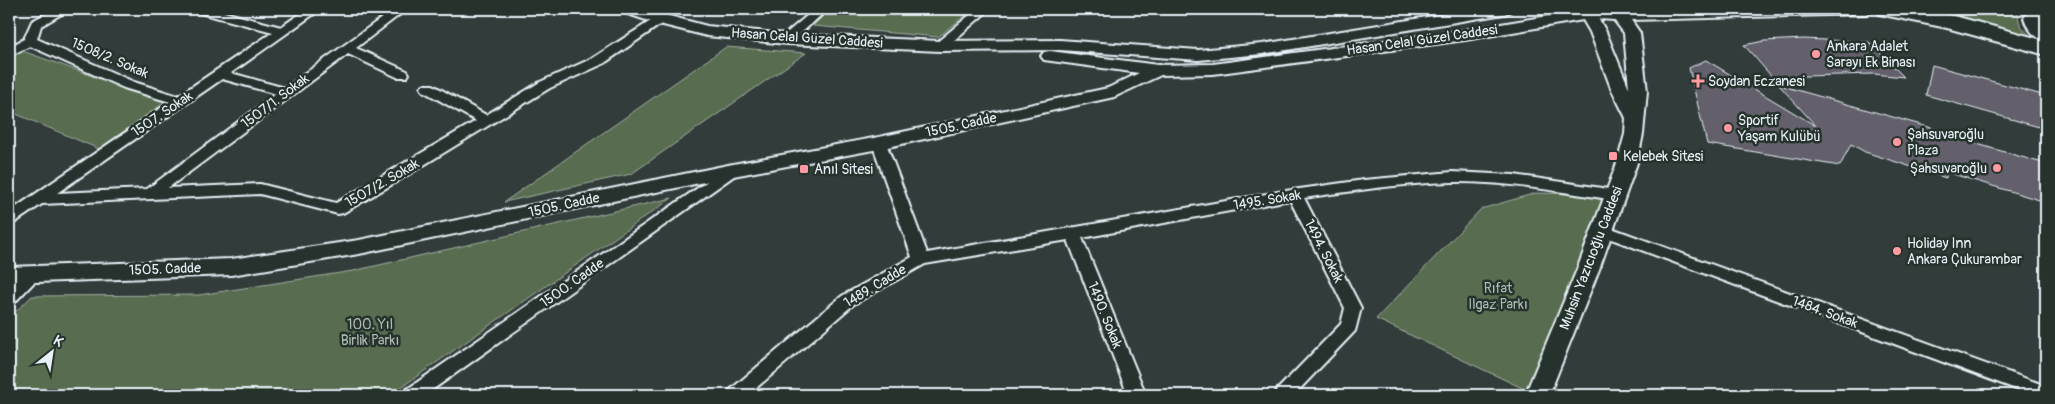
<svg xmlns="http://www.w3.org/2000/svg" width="2055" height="404" font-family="Pangolin,sans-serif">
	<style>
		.green { fill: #586d50; stroke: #a0afa4 }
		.building { fill: #64606c; stroke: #e8f1f8 }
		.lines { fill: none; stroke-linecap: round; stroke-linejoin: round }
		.street-casing { stroke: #e8f1f8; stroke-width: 4 }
		.secondary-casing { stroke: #e8f1f8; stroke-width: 4 }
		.highway-casing { stroke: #e8f1f8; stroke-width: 4 }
		.street { fill: #26332d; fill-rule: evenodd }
		.secondary { fill: #26332d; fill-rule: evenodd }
		.highway { fill: #26332d; fill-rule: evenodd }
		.poi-dot { fill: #ff9aa2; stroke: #26332d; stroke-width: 2 }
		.labels { text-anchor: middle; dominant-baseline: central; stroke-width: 5; stroke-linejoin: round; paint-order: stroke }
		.street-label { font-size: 14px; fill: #e8f1f8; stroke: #26332d }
		.poi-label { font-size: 14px; fill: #e8f1f8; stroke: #26332d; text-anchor: start }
		.park-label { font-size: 14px; fill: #aebcb5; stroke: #26332d }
	</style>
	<rect width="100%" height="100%" fill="#323c3a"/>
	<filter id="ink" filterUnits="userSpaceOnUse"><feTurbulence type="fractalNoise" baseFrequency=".02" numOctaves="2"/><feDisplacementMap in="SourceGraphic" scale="10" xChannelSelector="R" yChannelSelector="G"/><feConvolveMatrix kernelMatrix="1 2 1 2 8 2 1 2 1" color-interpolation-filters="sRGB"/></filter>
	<g filter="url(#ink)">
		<path class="green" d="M830,9H973L938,37L813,26Z
			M2019,12C2016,25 2026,32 2035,39L1926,13Z
			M726,47L806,53L631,174L504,202Z
			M20,50L165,102L99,149L9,111V58Z
			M1536,193L1615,195L1537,395L1376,319L1481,209Z
			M672,198L390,395H9V318L32,296L199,295L353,271Z"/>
		<path class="building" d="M1804,39L1869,42L1904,77L1874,74L1772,77L1744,45L1764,41Z
			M1706,60L1816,126L1779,85L1946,132V135L2046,164V202L1946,172V178L1865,152L1851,144L1840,166L1707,144L1689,68Z
			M1932,65L2046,96V129L1926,95Z"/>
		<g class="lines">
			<defs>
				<path id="street" d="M55,9H70L41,26L37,39L134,82L178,96L273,32L196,12L194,9H213L281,27L307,9H321L231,73L285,88L394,9H407L356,48L407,71L409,74L407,77H397L348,54L168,188L260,184L336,203L476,121L423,91L421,88L423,85H433L486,115L540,82L593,58L657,17L661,16L667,20L603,64L550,88L391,185L343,213L338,214L260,194L42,204L14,223L9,224V212L170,102L124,88L30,46L9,56V47L24,39L32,21ZM222,79L276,94L147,189L57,193Z
					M815,9H828L791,42H783L781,39L783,36Z
					M977,9H990L944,49H936L934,46L936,43Z
					M879,139L884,140L886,143L927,253L1278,192L1364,180L1452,172L1514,175L1615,190L1620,192L1622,195L1620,198L1615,200C1561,192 1507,181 1452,182C1403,183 1353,191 1304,198L1361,308L1355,331L1294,395H1274L1277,390L1341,324L1345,308L1290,200L1082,238L1146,395H1128L1068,240L925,264L854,304L748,395H727L730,390L842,296L912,257L872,143L874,140Z
					M733,165L738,167L740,170L738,173L425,395H403L406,390L728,167Z
					M1603,225L2046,386V395H2032L1598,234L1595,230L1598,226Z
					M31,269L37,271L39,275L37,279L15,302L9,304V288L25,271Z"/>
				<path id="secondary" d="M620,9H643L707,26L787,34L940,41L1060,40L1198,50L1262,44L1476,9H1512L1510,12L1504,14L1262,54L1198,60L1060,50L940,51L787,44L707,36L655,23L622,12Z
					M1577,9L1653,11L1687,9H1874L1872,12L1866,14L1631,20L1640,33L1647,91L1643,134L1637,163L1600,267L1549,395H1525L1578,267L1617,163L1625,134L1626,118L1611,88L1590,32L1583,20L1465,40L1213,74L1161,75L1114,97L879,149L733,176L359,254L231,275L9,283V267L231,259L359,240L733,164L879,137L1108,88L1139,73L1044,60L1041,56L1044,52L1050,51L1158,65L1213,64L1465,30L1578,11ZM1599,19L1614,20L1624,33L1629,88L1606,32Z"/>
				<path id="highway" d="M1877,9H1917L1958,17L2046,41V55L1947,28L1879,14Z
					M2030,9H2046V41C2035,38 2027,29 2024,18Z"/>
			</defs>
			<use href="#street" class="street-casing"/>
			<use href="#secondary" class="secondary-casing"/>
			<use href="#highway" class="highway-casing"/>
			<use href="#street" class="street"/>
			<use href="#secondary" class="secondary"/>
			<use href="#highway" class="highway"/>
		</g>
	</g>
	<g class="poi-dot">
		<circle cx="1816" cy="54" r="5"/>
		<path d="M1695.5 73.5h5v5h5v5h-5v5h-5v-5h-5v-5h5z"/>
		<circle cx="1728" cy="128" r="5"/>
		<circle cx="1897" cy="142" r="5"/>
		<rect x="1608" y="151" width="10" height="10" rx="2.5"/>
		<circle cx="1997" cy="168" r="5"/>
		<rect x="799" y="164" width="10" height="10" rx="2.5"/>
		<circle cx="1897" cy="251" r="5"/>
	</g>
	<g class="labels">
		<g class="street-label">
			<text transform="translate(807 38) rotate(4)">Hasan Celal Güzel Caddesi</text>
			<text transform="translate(1422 40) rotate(-8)">Hasan Celal Güzel Caddesi</text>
			<text transform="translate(110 58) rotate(23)">1508/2. Sokak</text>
			<text transform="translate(275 101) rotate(-37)">1507/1. Sokak</text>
			<text transform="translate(162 114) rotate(-34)">1507. Sokak</text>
			<text transform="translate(961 125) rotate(-12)">1505. Cadde</text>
			<text transform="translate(382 183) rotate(-30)">1507/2. Sokak</text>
			<text transform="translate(1267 200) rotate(-9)">1495. Sokak</text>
			<text transform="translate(564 205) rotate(-12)">1505. Cadde</text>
			<text transform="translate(1324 251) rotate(63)">1494. Sokak</text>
			<text transform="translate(1591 258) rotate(-69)">Muhsin Yazıcıoğlu Caddesi</text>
			<text transform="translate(165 269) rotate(-2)">1505. Cadde</text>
			<text transform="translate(572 283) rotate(-35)">1500. Cadde</text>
			<text transform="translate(875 286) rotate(-31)">1489. Cadde</text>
			<text transform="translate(1825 312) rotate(20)">1484. Sokak</text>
			<text transform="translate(1105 315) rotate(68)">1490. Sokak</text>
		</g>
		<g class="poi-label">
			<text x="1826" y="46">Ankara Adalet<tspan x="1826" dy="16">Sarayı Ek Binası</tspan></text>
			<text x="1708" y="81">Soydan Eczanesi</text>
			<text x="1738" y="120">Sportif<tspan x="1738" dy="16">Yaşam Kulübü</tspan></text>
			<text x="1907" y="134">Şahsuvaroğlu<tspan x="1907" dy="16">Plaza</tspan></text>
			<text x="1623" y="156">Kelebek Sitesi</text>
			<text x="1987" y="168" text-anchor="end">Şahsuvaroğlu</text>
			<text x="814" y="169">Anıl Sitesi</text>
			<text x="1907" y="243">Holiday Inn<tspan x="1907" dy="16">Ankara Çukurambar</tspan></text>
		</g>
		<g class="park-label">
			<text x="1498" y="288">Rıfat<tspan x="1498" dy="16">Ilgaz Parkı</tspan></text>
			<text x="370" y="324">100. Yıl<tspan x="370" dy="16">Birlik Parkı</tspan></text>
		</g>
	</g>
	<rect width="2055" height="404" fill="none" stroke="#26332d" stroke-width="30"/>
	<rect x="15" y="15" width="2025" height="374" fill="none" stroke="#e8f1f8" stroke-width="2" filter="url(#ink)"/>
	<g transform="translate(52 352) rotate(30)" stroke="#26332d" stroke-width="4" paint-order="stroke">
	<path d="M0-4L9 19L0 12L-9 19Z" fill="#e8f1f8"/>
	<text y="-8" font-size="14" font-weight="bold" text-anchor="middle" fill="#e8f1f8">K</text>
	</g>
</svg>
